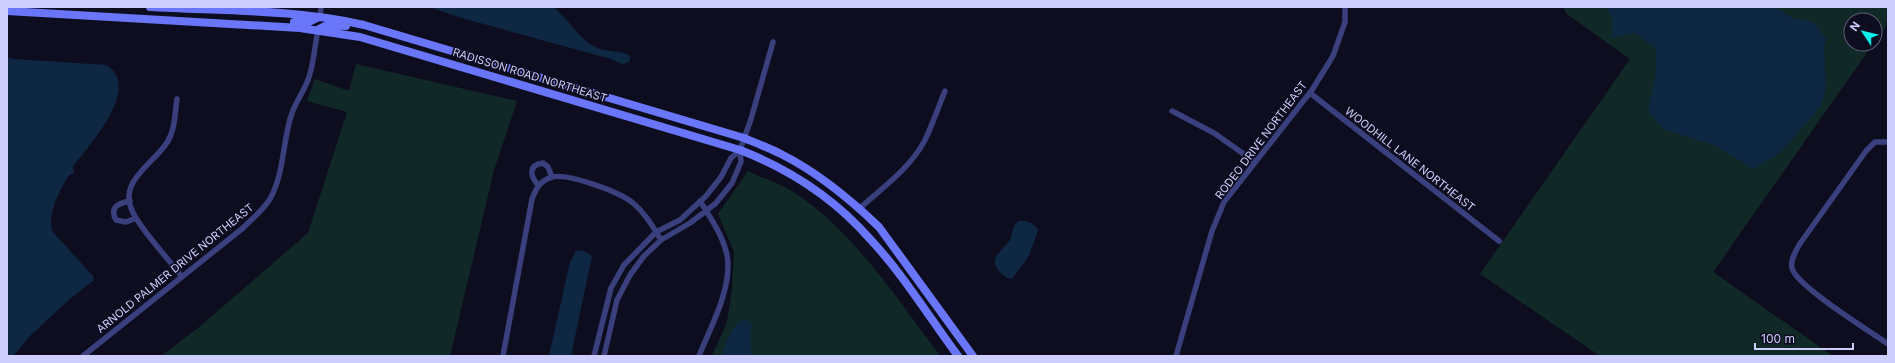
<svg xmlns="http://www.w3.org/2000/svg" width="1895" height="363" font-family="Inter,sans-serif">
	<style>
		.green { fill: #112926 }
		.water { fill: #0e2843 }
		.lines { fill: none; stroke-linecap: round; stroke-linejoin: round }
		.street { stroke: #3a407d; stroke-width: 5.5 }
		.secondary { stroke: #6976f9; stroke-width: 8 }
		.labels { text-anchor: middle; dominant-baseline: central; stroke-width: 3.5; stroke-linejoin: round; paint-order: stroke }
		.street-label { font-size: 11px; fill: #cecefd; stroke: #0e0d20 }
	</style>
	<rect width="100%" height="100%" fill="#0e0d20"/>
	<path class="green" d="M1563,7H1888V23L1875,42V20H1851V44H1873L1713,272L1833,356H1600L1480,274L1630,59L1567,14Z
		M356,64L517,101L494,170L450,356H161L198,328L308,233L347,112L307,101L315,79L349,91Z
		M748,171C760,177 773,181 785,187C849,224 896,297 940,356H712L727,322L732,289L734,252L718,214Z"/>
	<path class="water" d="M429,7H554C570,21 579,41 600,49C609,52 621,50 630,56V59L629,62L622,64L611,59L462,18Z
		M1606,7H1775L1794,19L1814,22L1826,39L1824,48L1826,87L1821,106L1781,152L1754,169L1716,146L1663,129L1648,110L1656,73V48L1634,33L1612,38V17Z
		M7,57L14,59L106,65C143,86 89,146 73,166L74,173L69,175C59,192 48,211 52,231L93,276L94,280L71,298L32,334L13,356H7Z
		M1019,221C1027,220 1032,223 1038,229L1037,234L1028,257L1012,279C1007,279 1003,275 999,271C987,259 1004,249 1010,240C1013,233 1012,225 1019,221Z
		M582,250L592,256L571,356H549L570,262L576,251Z
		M743,319L750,322L752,326L750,335L752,356H722C724,343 732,326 743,319Z"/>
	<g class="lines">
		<path class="street" d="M320,17L321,7
			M1310,93L1499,241
			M177,99C175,113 175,129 168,141C152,167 113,182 136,218C149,239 167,257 182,277
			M1172,111L1214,133L1255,162
			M1888,142H1875L1866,151L1799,245C1796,251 1790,260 1792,268C1795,285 1871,332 1888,344
			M538,185C530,176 528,165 543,163L548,167L552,177
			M130,201C119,203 109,207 116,220L126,222L136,218
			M860,208C882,188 909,169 924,142C932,126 938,108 945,91
			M83,356L243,228C252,219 263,210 270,199C285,172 282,141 292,113C296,101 305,90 309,77C314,62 315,45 318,29
			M503,356L532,199C536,188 541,180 552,177C568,173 620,192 633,203C645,213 653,227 661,240
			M594,356L611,288L624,265L656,232L680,220L706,196L721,177L731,158L740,150
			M604,356L617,300L630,275L644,256L661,240L690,223L706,211L716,203L732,183L741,162L740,150L751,119L773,42
			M699,356C710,328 728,297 728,265C728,243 712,220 700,201
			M1176,356L1212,231L1224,202L1312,90L1333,56L1345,22V7"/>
		<path class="secondary" d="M150,7C221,11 294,9 364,25L744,138C756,143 769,148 781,154C817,172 850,199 879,227L973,356
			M7,11L300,28L360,37L740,150C789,169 835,199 870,239C903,274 929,317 958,356
			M294,22H309L319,17
			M319,29L327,25L346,26"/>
	</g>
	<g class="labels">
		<g class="street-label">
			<text transform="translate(530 75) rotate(17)">RADISSON ROAD NORTHEAST</text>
			<text transform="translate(1261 140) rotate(-53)">RODEO DRIVE NORTHEAST</text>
			<text transform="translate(1410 159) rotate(38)">WOODHILL LANE NORTHEAST</text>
			<text transform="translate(175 268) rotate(-39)">ARNOLD PALMER DRIVE NORTHEAST</text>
		</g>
	</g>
	<rect width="1895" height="363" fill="none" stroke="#cecefd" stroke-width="16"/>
	<g transform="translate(1863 32) rotate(305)"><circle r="19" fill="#0e0d20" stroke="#5b5a78"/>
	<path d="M0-3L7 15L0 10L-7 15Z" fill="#09eeea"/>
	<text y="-6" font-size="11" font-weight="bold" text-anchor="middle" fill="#cecefd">N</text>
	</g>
	<path d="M1755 343v6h98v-6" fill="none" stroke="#cecefd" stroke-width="2"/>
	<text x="1761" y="343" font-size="12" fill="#cecefd" stroke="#0e0d20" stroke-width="3" paint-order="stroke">100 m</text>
</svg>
